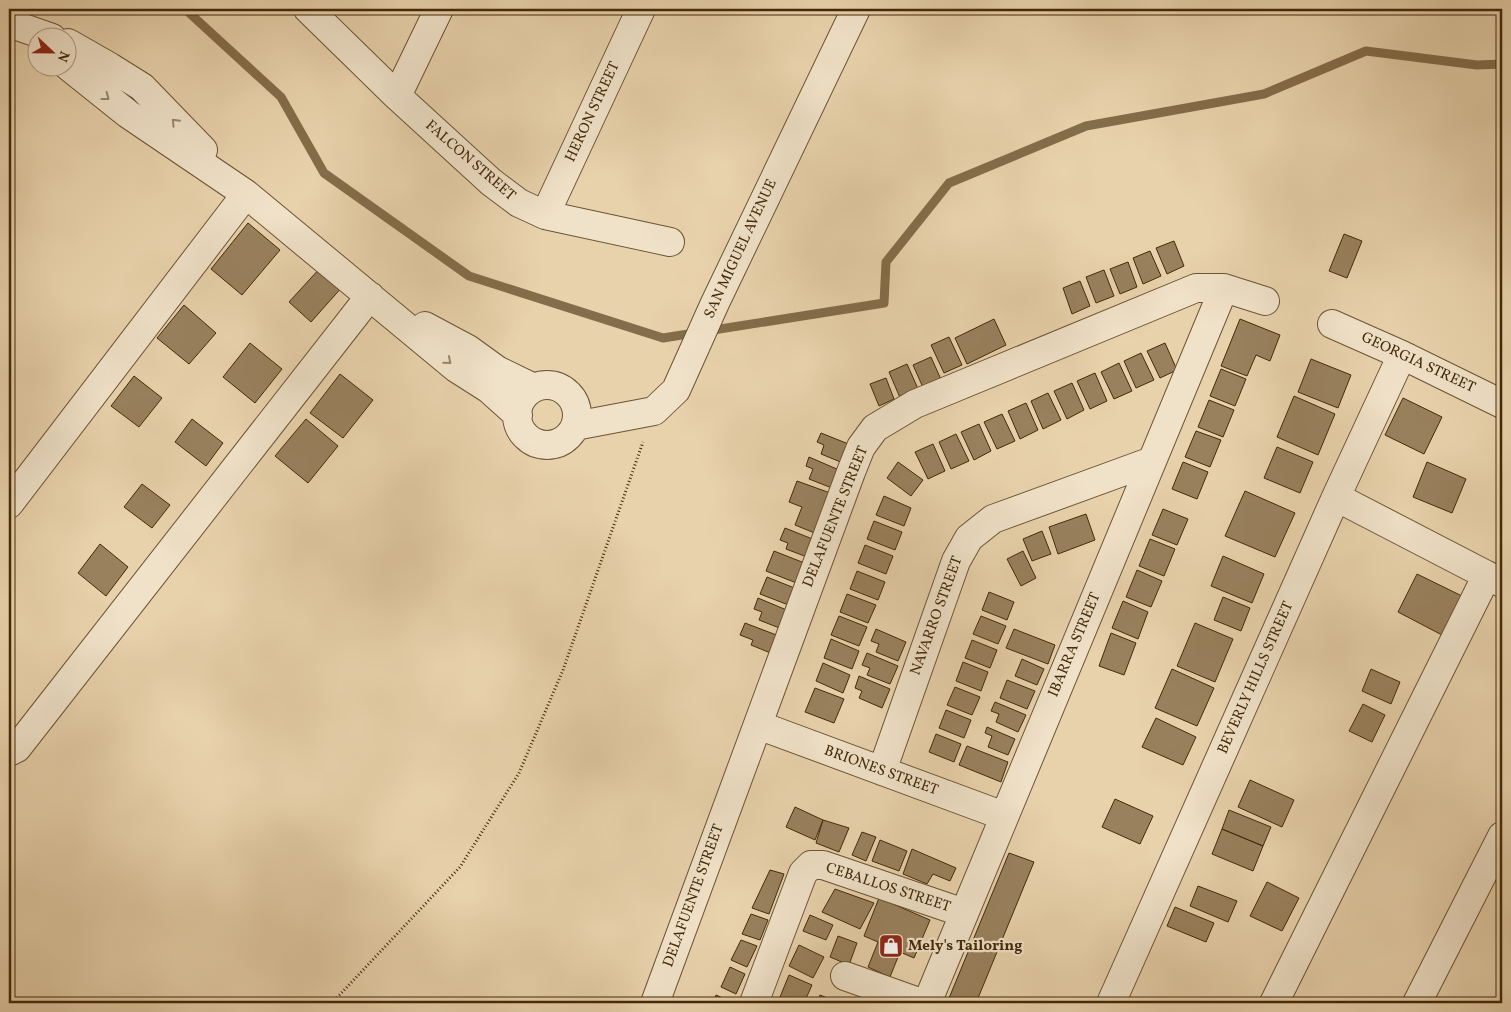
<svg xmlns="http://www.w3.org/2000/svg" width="1511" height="1012" font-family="Vollkorn,serif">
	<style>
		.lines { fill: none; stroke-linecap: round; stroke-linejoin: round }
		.stream { stroke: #846d4a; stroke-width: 9 }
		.building { fill: #99815e; stroke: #432a09 }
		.minor-casing { stroke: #6c5432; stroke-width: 30 }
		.path { stroke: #432a09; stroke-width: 3; stroke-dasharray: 1 2.5; stroke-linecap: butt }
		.minor { stroke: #f0e2c9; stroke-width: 28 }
		.oneway { stroke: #9a8669 }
		.labels { text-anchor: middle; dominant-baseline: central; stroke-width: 4.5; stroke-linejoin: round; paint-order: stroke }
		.street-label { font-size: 15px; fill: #432a09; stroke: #f0e2c9 }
		.poi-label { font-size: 15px; font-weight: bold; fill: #432a09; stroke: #f0e2c9; text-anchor: start }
	</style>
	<rect width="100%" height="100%" fill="#e8d2ac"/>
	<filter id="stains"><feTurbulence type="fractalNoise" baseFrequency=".004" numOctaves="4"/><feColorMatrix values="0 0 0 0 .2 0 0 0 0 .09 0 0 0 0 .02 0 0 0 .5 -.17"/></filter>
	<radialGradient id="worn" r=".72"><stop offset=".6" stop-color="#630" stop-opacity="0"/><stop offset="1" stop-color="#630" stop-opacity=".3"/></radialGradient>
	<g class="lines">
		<path class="stream" d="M185,9L281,97L324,173L469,276L663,338L884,303L886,262L949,183L1086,126L1264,94L1366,51L1477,65L1502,64"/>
	</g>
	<path class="building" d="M248,223L280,250L242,295L211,269Z
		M1344,234L1362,241L1347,278L1329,271Z
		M1174,241L1184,266L1167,274L1156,248Z
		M1150,251L1161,276L1143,284L1133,258Z
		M1128,262L1137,287L1120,294L1110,269Z
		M321,267L343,286L311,322L289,302Z
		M1104,270L1114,296L1096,303L1086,277Z
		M1080,281L1090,306L1072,314L1063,288Z
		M184,305L216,333L189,364L157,338Z
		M994,319L1006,345L967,364L955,338Z
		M1240,319L1280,335L1270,361L1256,355L1247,376L1221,366Z
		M949,337L962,365L944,373L931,345Z
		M250,343L282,369L255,403L223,377Z
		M1165,343L1177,370L1160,378L1147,351Z
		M1141,353L1154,380L1136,388L1124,361Z
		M931,357L943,384L925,392L913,365Z
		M1311,359L1351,375L1338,408L1298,392Z
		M1119,363L1132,391L1114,399L1101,372Z
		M907,364L919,391L901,400L889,372Z
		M1221,369L1246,379L1235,406L1210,396Z
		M1095,373L1107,401L1090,409L1077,381Z
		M340,374L373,400L343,438L310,413Z
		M134,376L162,398L139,427L111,406Z
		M886,378L894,399L879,406L870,384Z
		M1072,383L1084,410L1067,419L1054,391Z
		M1048,393L1061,420L1043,429L1031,401Z
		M1294,396L1335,414L1318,455L1277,437Z
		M1403,398L1442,417L1424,454L1385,435Z
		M1209,400L1234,410L1223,437L1198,427Z
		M1026,403L1038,430L1020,439L1008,411Z
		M1002,414L1015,441L997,449L984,422Z
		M192,419L223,443L206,466L175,442Z
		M306,419L338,446L308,483L275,456Z
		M979,424L991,451L974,460L961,432Z
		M1196,431L1221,440L1210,467L1185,457Z
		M821,433L851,445L843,463L821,454L824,445L817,442Z
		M956,434L969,461L951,469L939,442Z
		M933,444L945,471L928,479L915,452Z
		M1277,447L1313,462L1300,493L1264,478Z
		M809,457L839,470L832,488L809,479L813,469L806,466Z
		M898,462L923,480L911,496L887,478Z
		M1183,462L1208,472L1197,499L1172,489Z
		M1427,462L1466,479L1452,513L1413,497Z
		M797,481L833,494L817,534L795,525L802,507L789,502Z
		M142,484L170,505L152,528L124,507Z
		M1245,491L1295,513L1275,557L1225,536Z
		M884,496L911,508L904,526L876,515Z
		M1163,509L1188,519L1177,545L1152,535Z
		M1086,514L1095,540L1058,554L1049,527Z
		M874,521L902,532L895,550L867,539Z
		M785,528L815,540L807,557L786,549L788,543L780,540Z
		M1042,531L1051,554L1032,561L1023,539Z
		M1150,539L1175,549L1164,576L1139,566Z
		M100,544L128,567L106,596L78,573Z
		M865,545L893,556L886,574L858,563Z
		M774,551L807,564L799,584L766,571Z
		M1023,551L1036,578L1021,586L1007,559Z
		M1223,556L1264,574L1252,603L1211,586Z
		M1137,570L1162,581L1151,607L1126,597Z
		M857,571L885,582L878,600L850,589Z
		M1417,574L1462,596L1442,635L1398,612Z
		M767,577L797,589L791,606L760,594Z
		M989,592L1014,602L1007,620L982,610Z
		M847,594L876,605L868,623L840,612Z
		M1223,597L1250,608L1241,631L1214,620Z
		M758,598L789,611L782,629L759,620L762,612L754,609Z
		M1123,601L1148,612L1138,639L1112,628Z
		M839,616L867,627L859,646L831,635Z
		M981,616L1006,626L998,644L973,634Z
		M745,623L779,636L773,654L751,645L753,640L740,635Z
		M1195,623L1233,639L1215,682L1177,666Z
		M876,629L906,642L898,661L876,652L879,644L871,641Z
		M1014,629L1055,645L1048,664L1006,648Z
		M1111,633L1136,643L1124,675L1099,666Z
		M831,639L859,651L852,669L824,658Z
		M972,640L997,650L990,668L965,658Z
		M867,653L898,666L890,684L867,675L870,668L862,665Z
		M1022,659L1044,669L1037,685L1015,676Z
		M963,662L988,672L981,691L956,681Z
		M823,663L850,675L843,693L816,681Z
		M1172,669L1214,688L1197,726L1155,708Z
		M1371,669L1400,682L1391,704L1362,691Z
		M859,676L890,689L882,708L859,698L862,691L855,688Z
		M1007,680L1035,691L1027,709L1000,698Z
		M955,687L980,697L972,715L947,705Z
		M815,688L844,699L834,723L805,712Z
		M9,691L15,697L9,705Z
		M995,702L1026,715L1018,732L996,722L999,714L991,711Z
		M1363,704L1385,715L1372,742L1349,731Z
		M946,710L971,720L964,738L939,728Z
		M1156,718L1196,737L1183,765L1142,747Z
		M987,727L1015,739L1008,755L988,747L992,736L985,733Z
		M936,734L961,744L954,762L929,752Z
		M967,746L1008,762L1001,782L959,765Z
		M1250,780L1294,800L1282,827L1238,807Z
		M1115,799L1153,816L1140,844L1102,827Z
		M795,807L823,820L815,840L786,827Z
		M1229,810L1271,827L1263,846L1222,829Z
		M823,820L849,828L839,852L816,843Z
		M1222,829L1263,846L1253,871L1212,854Z
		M862,832L876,837L866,861L852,855Z
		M880,840L907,851L899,871L872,861Z
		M912,849L956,868L950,881L933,874L927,884L903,874Z
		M1009,853L1034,862L976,1003H947Z
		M770,870L784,874L769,914L752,908Z
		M1267,882L1299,898L1282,931L1250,916Z
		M1198,886L1237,901L1228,922L1190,906Z
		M835,889L874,903L860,929L822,912Z
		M879,898L930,920L914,958L900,952L890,977L868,967L878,942L864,936Z
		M1175,907L1214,923L1206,942L1167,926Z
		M751,914L768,920L760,940L742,934Z
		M810,915L833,925L826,940L803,931Z
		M838,936L857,943L849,965L830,957Z
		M741,940L757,946L747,967L731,960Z
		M799,945L824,957L813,978L789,966Z
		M730,967L745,974L736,994L721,987Z
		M789,975L812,985L804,1003H796L780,997Z
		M716,995L734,1003H714Z
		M820,995L840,1003H816Z"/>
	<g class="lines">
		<defs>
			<path id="minor" d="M308,9L397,96L491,182L519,203L545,215L670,242
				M9,23L52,38
				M68,43L110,67L142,87L203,150
				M68,66L128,114L246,194L456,368L489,389L518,415
				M397,96L439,9
				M545,215L641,9
				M1332,324L1402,355L1502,404
				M425,326L468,349L497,370L534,388
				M517 415a30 30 0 1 1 60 0a30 30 0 1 1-60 0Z
				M575,426L654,411L676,390L715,303L856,9
				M1336,497L1502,583
				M9,504L246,194
				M758,725L1004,816
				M9,752L17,748L370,296
				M882,771L956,561L969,538L993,519L1152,461
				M845,976L921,1003
				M655,1003L851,472L861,447L875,428L915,404L1196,288H1224L1265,301
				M754,1003L803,873L811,865H823L964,913
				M927,1003L1224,288
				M1111,1003L1336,497L1402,355
				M1274,1003L1487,575
				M1417,1003L1502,836"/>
		</defs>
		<use href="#minor" class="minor-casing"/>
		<path class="path" d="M332,1003L460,867L519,773L563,670L643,442"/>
		<use href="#minor" class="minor"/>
	</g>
	<defs><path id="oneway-chevron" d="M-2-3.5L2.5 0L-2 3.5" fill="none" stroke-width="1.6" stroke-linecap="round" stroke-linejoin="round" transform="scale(1.25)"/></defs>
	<g class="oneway">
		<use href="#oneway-chevron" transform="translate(106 97) rotate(37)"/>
		<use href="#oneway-chevron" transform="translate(175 122) rotate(-134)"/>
		<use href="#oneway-chevron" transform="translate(448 361) rotate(40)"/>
	</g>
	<defs>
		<symbol id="shop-square" viewBox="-11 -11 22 22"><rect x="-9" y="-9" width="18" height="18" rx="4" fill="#8f2418" stroke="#f0e2c9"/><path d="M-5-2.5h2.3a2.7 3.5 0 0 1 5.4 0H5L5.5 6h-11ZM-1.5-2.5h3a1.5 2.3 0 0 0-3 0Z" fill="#fff"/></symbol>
	</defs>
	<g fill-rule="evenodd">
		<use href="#shop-square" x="877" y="932" width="28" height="28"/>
	</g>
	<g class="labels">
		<g class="street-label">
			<text transform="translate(593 112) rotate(-65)">HERON STREET</text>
			<text transform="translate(470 161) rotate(41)">FALCON STREET</text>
			<text transform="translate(741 249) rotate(-65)">SAN MIGUEL AVENUE</text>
			<text transform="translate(1418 363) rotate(25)">GEORGIA STREET</text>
			<text transform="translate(836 517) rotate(-68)">DELAFUENTE STREET</text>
			<text transform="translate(937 616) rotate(-70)">NAVARRO STREET</text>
			<text transform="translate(1075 645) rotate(-67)">IBARRA STREET</text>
			<text transform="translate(1256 678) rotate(-66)">BEVERLY HILLS STREET</text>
			<text transform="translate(881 771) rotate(20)">BRIONES STREET</text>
			<text transform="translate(888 888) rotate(18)">CEBALLOS STREET</text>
			<text transform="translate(694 896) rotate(-70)">DELAFUENTE STREET</text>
		</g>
		<g class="poi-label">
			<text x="908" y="946">Mely's Tailoring</text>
		</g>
	</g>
	<rect width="1511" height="1012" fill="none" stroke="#e8d2ac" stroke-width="30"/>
	<rect x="10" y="10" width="1491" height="992" fill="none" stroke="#432a09" stroke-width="2.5"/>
	<rect x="15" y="15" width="1481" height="982" fill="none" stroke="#432a09"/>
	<g transform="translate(52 52) rotate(112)"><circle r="24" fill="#f0e2c9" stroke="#ab987c"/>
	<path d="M0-4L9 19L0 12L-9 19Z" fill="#8f2418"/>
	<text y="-8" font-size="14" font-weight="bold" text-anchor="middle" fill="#432a09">N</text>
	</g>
	<rect width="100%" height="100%" filter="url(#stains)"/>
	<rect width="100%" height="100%" fill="url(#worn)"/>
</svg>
